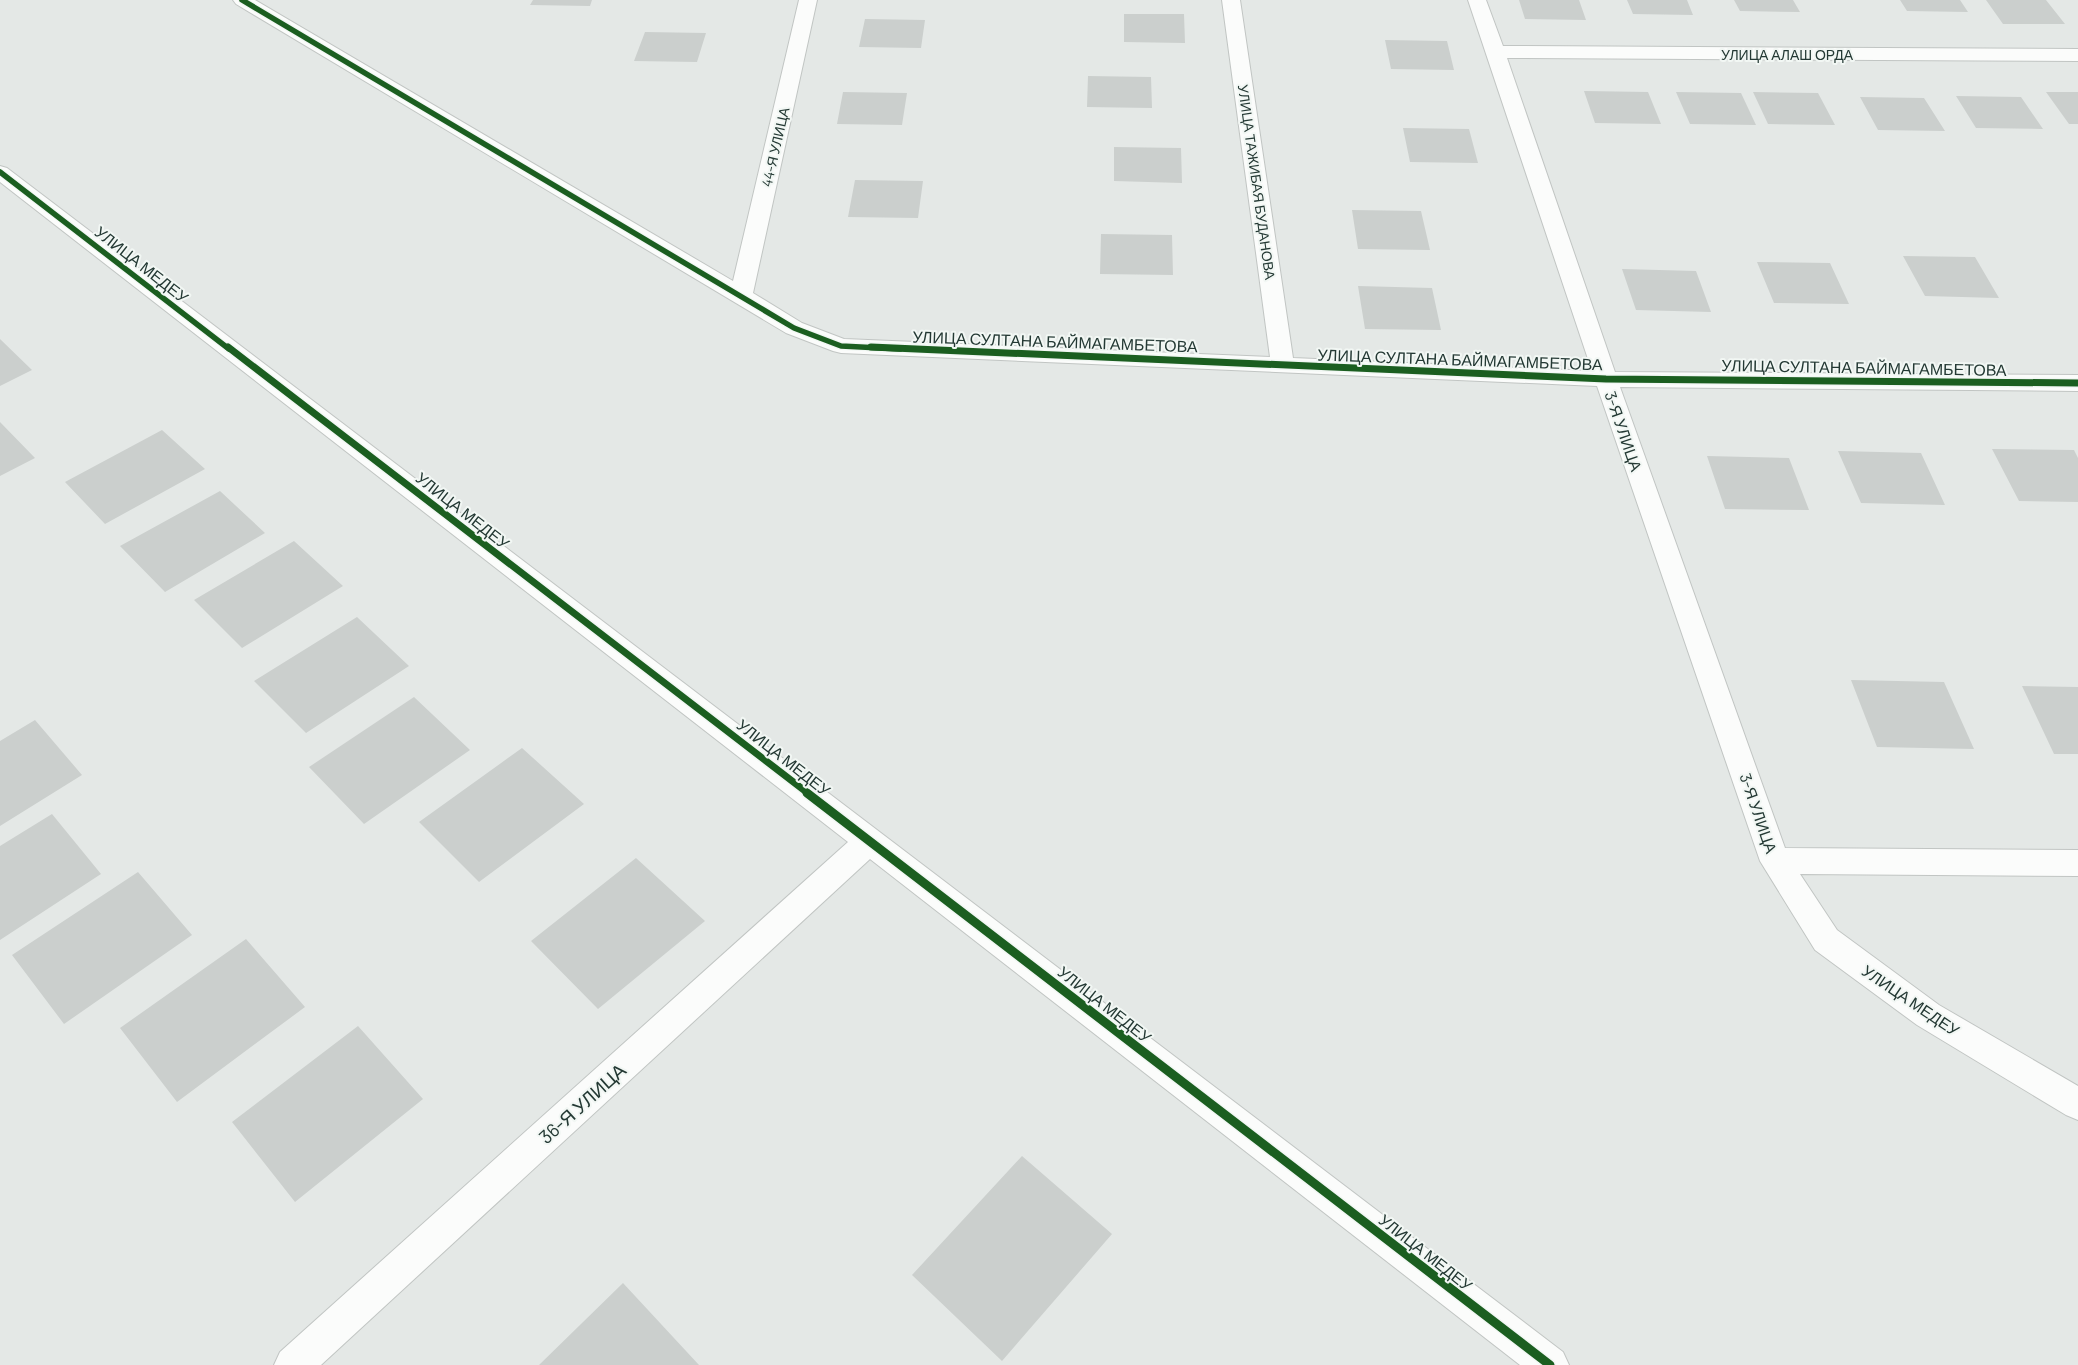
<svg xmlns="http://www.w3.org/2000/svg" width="2078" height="1365" font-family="Barlow,sans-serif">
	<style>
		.building { fill: #cbcfcd }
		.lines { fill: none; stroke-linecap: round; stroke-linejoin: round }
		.street-casing { stroke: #c1c5c3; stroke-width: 2 }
		.street { fill: #fbfcfb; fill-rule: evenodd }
		.cycleway-far2-casing { stroke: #f2f7f4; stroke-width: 8 }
		.cycleway-far1-casing { stroke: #f2f7f4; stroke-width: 10 }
		.cycleway-casing { stroke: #f2f7f4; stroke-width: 12 }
		.cycleway-far2 { stroke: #1b5e20; stroke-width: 5.5 }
		.cycleway-far1 { stroke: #1b5e20; stroke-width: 7 }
		.cycleway { stroke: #1b5e20; stroke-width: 9 }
		.labels { text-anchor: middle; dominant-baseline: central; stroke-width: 4; stroke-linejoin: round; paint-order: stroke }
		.far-street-label { font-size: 14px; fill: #243934; stroke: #f2f7f4 }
		.street-label { font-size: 16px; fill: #243934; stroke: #f2f7f4 }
		.near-street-label { font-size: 19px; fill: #243934; stroke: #f2f7f4 }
	</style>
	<rect width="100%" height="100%" fill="#e4e8e6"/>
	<path class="building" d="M533,0H592L590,6L530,5Z
		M1519,0H1579L1586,20L1525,19Z
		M1627,0H1687L1693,15L1633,14Z
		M1734,0H1793L1800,12L1740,11Z
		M1900,0H1960L1968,12L1907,11Z
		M1986,0H2046L2065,24H2003Z
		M1124,14H1184L1185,43L1124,42Z
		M865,19L925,20L921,48L859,47Z
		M645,32L706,33L697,62L634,61Z
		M1385,40L1447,41L1454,70L1391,69Z
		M1088,76L1151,77L1152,108L1087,107Z
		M1584,91L1648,92L1661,124L1595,123Z
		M843,92L907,93L902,125L837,124Z
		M1676,92L1741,93L1756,125L1690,124Z
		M1753,92L1818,93L1835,125L1768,124Z
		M2046,92H2078V124H2069Z
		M1956,96L2021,97L2043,129L1976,128Z
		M1860,97L1924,98L1945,131L1878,130Z
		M1403,128L1469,129L1478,163L1410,162Z
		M1114,147L1181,148L1182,183L1114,181Z
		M855,180L923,181L918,218L848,217Z
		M1352,210L1421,211L1430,250L1358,249Z
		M1101,234L1172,235L1173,275L1100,274Z
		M1903,256L1975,257L1999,298L1925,296Z
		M1757,262L1830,263L1849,304L1774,303Z
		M1622,269L1696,271L1711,312L1636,310Z
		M1358,286L1432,288L1441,330L1365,329Z
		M0,339L32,370L0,386Z
		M0,422L35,458L0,476Z
		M162,430L205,469L105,524L65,482Z
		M1992,449L2074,450L2078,458V502L2019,501Z
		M1838,451L1921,453L1945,505L1861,503Z
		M1707,456L1789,458L1809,510L1725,509Z
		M220,491L265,533L165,592L120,546Z
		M294,541L343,586L242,648L194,600Z
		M357,617L409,666L306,733L254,681Z
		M1851,680L1944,682L1974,749L1877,747Z
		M2022,686L2078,687V754H2054Z
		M414,697L470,750L364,824L309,767Z
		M35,720L82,775L0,826V741Z
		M522,748L584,804L479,882L419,822Z
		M52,814L101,874L0,940V846Z
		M636,858L705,921L598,1009L531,941Z
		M138,872L192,935L64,1024L12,955Z
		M246,939L305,1007L177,1102L120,1028Z
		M358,1026L423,1099L295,1202L232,1122Z
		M1022,1156L1112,1234L1002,1361L912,1275Z
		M623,1283L699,1365H539Z"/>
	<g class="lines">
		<defs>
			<path id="street" d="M233,0H255L733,281L799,0H817L753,293L802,323L844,339L1270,357L1222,0H1240L1293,358L1592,371L1468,0H1486L1503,46L2078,49V61L1507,58L1615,372L2078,375V391L1620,387L1785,848L2078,850V876L1800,874L1837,930L1939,1005L2078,1086V1120L2066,1115L1917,1025L1815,950L1760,861L1597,386L841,353L833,351L786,333L236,4Z
				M0,166L7,168L1563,1352L1569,1365H1520L870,859L321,1365H274L280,1352L848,842L0,182Z"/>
		</defs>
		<use href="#street" class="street-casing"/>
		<use href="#street" class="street"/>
		<defs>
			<path id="cycleway-far2" d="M242,0L794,328L841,346L900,349
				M0,172L229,349"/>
			<path id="cycleway-far1" d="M228,347L809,794
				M871,347L1606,379L2078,383"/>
			<path id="cycleway" d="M807,793L1550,1365"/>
		</defs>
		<use href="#cycleway-far2" class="cycleway-far2-casing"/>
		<use href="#cycleway-far1" class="cycleway-far1-casing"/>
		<use href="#cycleway" class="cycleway-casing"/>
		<use href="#cycleway-far2" class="cycleway-far2"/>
		<use href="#cycleway-far1" class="cycleway-far1"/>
		<use href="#cycleway" class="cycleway"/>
	</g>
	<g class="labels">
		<g class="far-street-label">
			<text x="1787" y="54">УЛИЦА АЛАШ ОРДА</text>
			<text transform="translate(775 147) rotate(-77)">44-Я УЛИЦА</text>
			<text transform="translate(1257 182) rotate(82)">УЛИЦА ТАЖИБАЯ БУДАНОВА</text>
		</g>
		<g class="street-label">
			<text transform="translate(142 264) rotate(38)">УЛИЦА МЕДЕУ</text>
			<text transform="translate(1055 341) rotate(2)">УЛИЦА СУЛТАНА БАЙМАГАМБЕТОВА</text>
			<text transform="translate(1460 359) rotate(2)">УЛИЦА СУЛТАНА БАЙМАГАМБЕТОВА</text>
			<text transform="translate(1864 367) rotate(1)">УЛИЦА СУЛТАНА БАЙМАГАМБЕТОВА</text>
			<text transform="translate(1624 431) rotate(71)">3-Я УЛИЦА</text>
			<text transform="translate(463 510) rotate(38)">УЛИЦА МЕДЕУ</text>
			<text transform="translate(784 757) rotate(38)">УЛИЦА МЕДЕУ</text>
			<text transform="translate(1759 813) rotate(71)">3-Я УЛИЦА</text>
			<text transform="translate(1911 1000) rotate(34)">УЛИЦА МЕДЕУ</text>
			<text transform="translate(1105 1004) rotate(38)">УЛИЦА МЕДЕУ</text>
			<text transform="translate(1426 1252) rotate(38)">УЛИЦА МЕДЕУ</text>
		</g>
		<g class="near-street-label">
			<text transform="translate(582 1103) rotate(-42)">36-Я УЛИЦА</text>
		</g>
	</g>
</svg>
